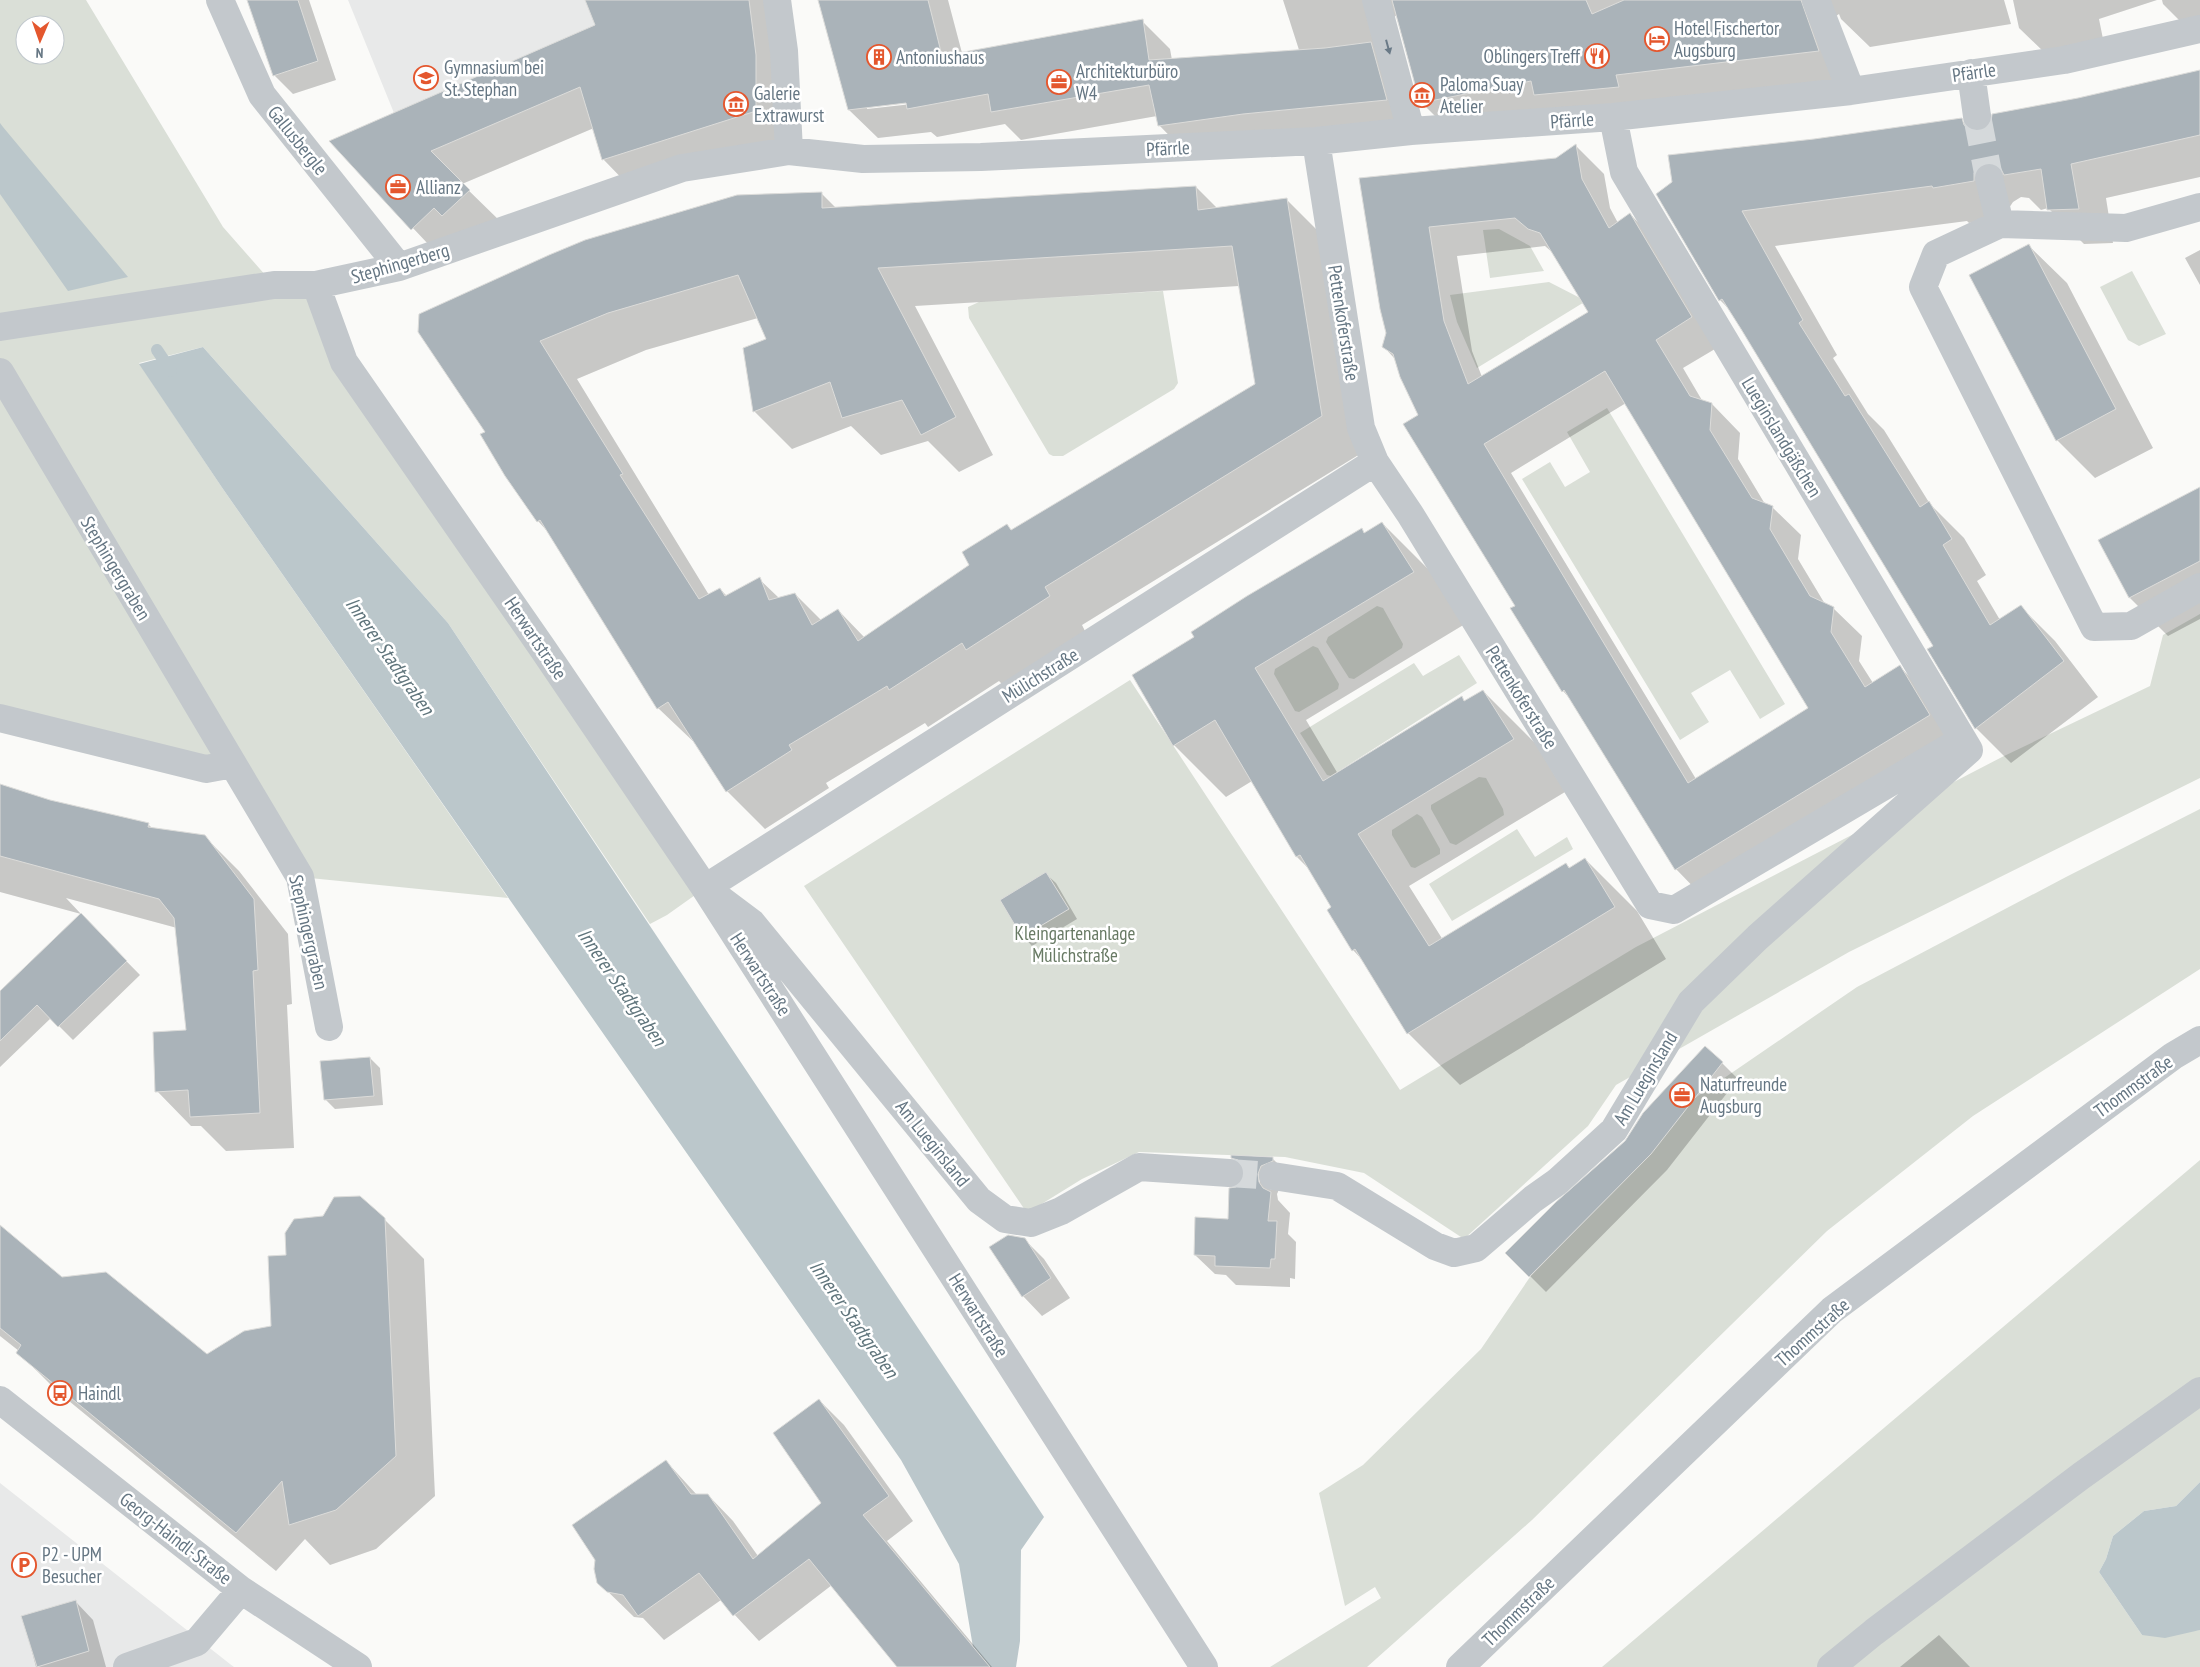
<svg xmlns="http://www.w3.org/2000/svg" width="2200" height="1667" font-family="'PT Sans Narrow',sans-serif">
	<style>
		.built { fill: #e8e9e9 }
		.green { fill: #dadfd7; fill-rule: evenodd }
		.water { fill: #bbc7cb }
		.shadow { fill: #0003; fill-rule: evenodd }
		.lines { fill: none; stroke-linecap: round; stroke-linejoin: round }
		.stream { stroke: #bbc7cb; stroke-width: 12 }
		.building { fill: #aab3b9; stroke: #dcdcda; fill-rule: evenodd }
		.minor-tunnel { stroke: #d5d9db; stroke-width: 28; stroke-dasharray: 28 14; stroke-linecap: butt }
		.minor { stroke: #c3c8cc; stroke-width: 28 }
		.oneway { fill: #6a7a87 }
		.labels { text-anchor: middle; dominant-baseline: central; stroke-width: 5; stroke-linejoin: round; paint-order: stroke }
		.poi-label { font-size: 19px; fill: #657683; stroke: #fff; text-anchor: start }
		.street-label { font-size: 19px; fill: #657683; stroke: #fff }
		.park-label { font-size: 19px; fill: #687a64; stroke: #fff }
		.water-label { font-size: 20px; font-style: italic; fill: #60757c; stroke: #fff }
	</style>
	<rect width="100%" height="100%" fill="#fafaf8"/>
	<path class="built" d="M348,0H666L623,13L394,113Z
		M0,1483L230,1664L234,1667H0Z"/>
	<path class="green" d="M0,0H86L223,227L274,285H316L329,323L705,888L667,915L650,924L448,623L203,347L139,363L223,489L508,898L300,877L233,764L0,718ZM25,25H55V55H25Z
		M1499,229L1530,246L1544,271L1490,278L1483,230Z
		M2132,271L2166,334L2139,346L2128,340L2100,287Z
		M1549,282L1586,301L1477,368L1457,322L1450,295Z
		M1163,291L1178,383L1174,389L1063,456H1053L1049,454L969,318L968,307L979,302Z
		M1607,408L1785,704L1760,719L1730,670L1691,693L1709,722L1680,740L1522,479L1550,462L1565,487L1590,472L1567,432Z
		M1377,606L1383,608L1403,644L1402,648L1354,679L1349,678L1326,642L1328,637Z
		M2200,614V778L1849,952L1616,1085L1588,1126L1464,1239L1364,1173L1285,1157L1139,1152L1082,1179L1027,1213L804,886L1130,680L1400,1090L1636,947L2002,757L2150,686L2163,635Z
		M1313,646L1318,648L1339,684L1338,689L1299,712L1295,711L1274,674L1275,669Z
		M1459,655L1477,683L1331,776L1327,775L1300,733L1414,663L1423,676Z
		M1479,777L1486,778L1503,809L1504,815L1456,845L1450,843L1431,809V805Z
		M2200,809V969L1973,1116L1827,1231L1532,1520L1367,1667H1270L1381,1598L1375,1587L1345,1606L1319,1493L1363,1465L1481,1349L1530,1277L1639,1166L1695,1098L1857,987L2066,877Z
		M1417,814L1422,817L1440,849V854L1415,868L1411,867L1392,835V830Z
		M1517,829L1535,857L1567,837L1573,849L1452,921L1429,884Z
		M2200,1160V1482L2176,1506L2144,1511L2113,1536L2106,1559L2099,1572L2142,1635L2200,1630V1667H1602Z"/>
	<path class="water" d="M0,123L3,127L128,277L68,291L0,194Z
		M203,347L448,623L1044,1517L1021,1550L1020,1641L1016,1667H988L973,1647L959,1564L901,1460L223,489L139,364Z
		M2200,1482V1630L2165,1638L2142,1635L2099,1572L2106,1559L2113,1536L2144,1511L2176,1506Z"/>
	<path class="shadow" d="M249,0H309L336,80L293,94L274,75Z
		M587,0H770L788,144L635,192L603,159L594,128L462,184L502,223L445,262L331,141L596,26Z
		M819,0H948L962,53L1142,21L1170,49L1172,60L1299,50L1283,0H2004L2011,24L1870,47L1841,19L1839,14L1832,19L1846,80L1449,130L1421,102L1397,15L1393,18L1414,128L1187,154L1159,125L1157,116L1021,140L1005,124L937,137L931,132L878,138L849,110ZM912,101V104L867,109V107Z
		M2013,0H2157L2099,19L2103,39L2044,52L2019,28Z
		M2162,0H2200V25L2188,29L2163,4Z
		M2200,71V177L2106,198L2113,243L2084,244L2048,208L2041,210L2029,198L2021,197L2013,202L2009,208L2008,215L1969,223L1967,221L1775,246L1837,355L1833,358L1868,414L1884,430L1930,504L1964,538L1986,575L1977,581L2000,620L2020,606L2055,641L2098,697L2011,763L1976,728L1929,650L1935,646L1731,311L1720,300L1657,195L1814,141L1961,120L1973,132L1980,133L2078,100Z
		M1576,146L1604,174L1610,208L1618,223L1630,214L1658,243L1720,346L1683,368L1703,402L1712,404L1740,433L1738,459L1765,504L1772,507L1801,535L1798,559L1825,604L1833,608L1862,636L1859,661L1873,683L1900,667L1928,695L1957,744L1704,898L1676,869L1572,701L1563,691L1512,609L1516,606L1419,416L1395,359L1383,346L1387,333L1361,179L1557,159ZM1545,246L1554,254L1590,312L1482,377L1472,351L1457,256ZM1626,403L1810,709L1696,779L1511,473Z
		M1196,187L1217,208L1286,199L1324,237L1360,454L1082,625L1087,635L1005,687L999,681L928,727L925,723L826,783L829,788L765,829L727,791L697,745L658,708L548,532L538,521L487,433L419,331L821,193L837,209ZM1239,286L1256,385L1012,531L1007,526L971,566L865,638L838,610L822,621L795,594L779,598L759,579L727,596L720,589L709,595L577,379L646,350L758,318L768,340L754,411L792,449L851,426L881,455L928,441L959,472L993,455L915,306Z
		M2028,245L2067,283L2153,448L2095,478L2057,440Z
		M2200,250V285L2185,258Z
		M2200,488V619L2168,636L2130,598Z
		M1382,523L1434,575L1465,624L1306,720L1338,774L1462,698L1465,702L1483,691L1535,743L1565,792L1409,886L1443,940L1566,864L1570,868L1585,859L1637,911L1666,959L1460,1085L1408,1033L1365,963L1353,950L1329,910L1333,907L1310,870L1297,857L1252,781L1226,797L1174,745L1134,676L1361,530L1365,534Z
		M0,785L50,801L148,824L153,829L204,836L239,871L288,934L292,1004L287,1005L294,1148L226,1151L201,1126H191L157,1091L187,1031L177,928L66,898L81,914L0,892Z
		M1046,874L1056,883L1077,919L1032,946L1023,936Z
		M81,915L140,975L73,1040L51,1018L0,1067V992Z
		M370,1058L380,1068L383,1105L335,1109L325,1099Z
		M1722,1063L1738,1079L1667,1170L1546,1292L1507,1253Z
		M1232,1157L1272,1158L1292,1178L1281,1185L1277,1194L1278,1200L1290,1213L1288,1234L1296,1242L1295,1279L1290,1278V1287L1236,1285L1226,1275L1215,1274L1195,1255L1229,1220L1237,1188L1243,1182L1245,1170ZM1258,1171L1260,1184L1257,1181Z
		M384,1219L424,1259L435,1496L376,1549L330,1565L305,1539L276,1571L58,1392L18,1352L19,1351L0,1336V1227L62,1278L207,1356L273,1327L287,1256Z
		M1024,1239L1044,1259L1070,1298L1042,1316L1023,1296Z
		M819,1400L844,1425L913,1521L887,1541L992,1667H898L832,1585L759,1641L721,1600L664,1640L643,1618L634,1617L598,1582L666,1461L697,1495H708L733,1521L758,1556L823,1504Z
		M76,1602L93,1620L106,1667H36L23,1617Z
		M1939,1635L1970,1667H1900Z"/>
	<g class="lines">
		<path class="stream" d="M157,350L171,371"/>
	</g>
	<path class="building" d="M247,0H298L318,61L273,76Z
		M585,0H749L756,55V111L602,160L580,87L431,151L470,190L442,216L434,208L411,230L329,141L595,25Z
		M818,0H928L942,56L1143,19L1149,60L1325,48L1371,42L1387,100L1243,114L1158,126L1149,85L991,112L988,94L907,109L906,103L848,110Z
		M1392,0H1586L1592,14L1624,0H1801L1819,51L1616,75L1619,87L1534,95L1531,81L1420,103Z
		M2200,70V135L2071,164L2079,209L2047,210L2041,169L2004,175L2000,167L1994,163H1986L1978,167L1974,173V181L1933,188L1932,186L1742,211L1803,320L1799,323L1845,396L1849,394L1920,507L1929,501L1952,539L1943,545L1990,625L2021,605L2064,661L1975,729L1927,649L1933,646L1741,329L1722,299L1719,301L1656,194L1672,182L1668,155L1814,139L1962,118L1964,125L1971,130L1980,131L1986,129L1991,122L1992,114L2078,98Z
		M1576,144L1582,179L1609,228L1630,213L1692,317L1656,340L1690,396L1712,403L1710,430L1752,498L1773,506L1770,529L1810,596L1834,607L1831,632L1865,687L1900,665L1930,715L1675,870L1564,690L1562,692L1510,608L1515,606L1403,424L1418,415L1400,377L1393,354L1382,347L1386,333L1380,309L1359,178L1556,158ZM1515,218L1528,229L1540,233L1588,312L1468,384L1444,321L1429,227ZM1605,371L1808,708L1688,783L1484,444Z
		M1196,186L1198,210L1287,198L1322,416L1045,587L1050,596L966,650L962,643L889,690L887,686L789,745L792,750L726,792L668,702L657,709L540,520L537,522L505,476L480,434L485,432L418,332L419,314L549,255L585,240L737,195L822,192V208ZM1232,246L1255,384L1011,530L1007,524L962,552L969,565L858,641L838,609L812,625L795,593L769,600L760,577L725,596L720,588L699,599L620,475L623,474L540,341L608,313L738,275L766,339L743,348L753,412L830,382L842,418L902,400L921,435L956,417L878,268Z
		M2029,244L2116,409L2056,441L1969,275Z
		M2200,487V561L2129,598L2098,540Z
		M1382,522L1414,572L1255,668L1290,726L1323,781L1462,696L1464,701L1483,690L1514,739L1358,834L1429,946L1566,863L1569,868L1585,858L1615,907L1407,1034L1355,949L1352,951L1327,910L1331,907L1300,855L1296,857L1215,720L1173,746L1132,675L1194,637L1191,632L1247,596L1362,528L1364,533Z
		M0,784L50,800L149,823L148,827L205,835L254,899L258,970L253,971L260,1113L190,1117L188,1090L155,1092L153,1032L186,1030L174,918L159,899L0,856Z
		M1046,872L1069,909L1022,937L1000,900Z
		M81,913L127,961L58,1027L37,1005L0,1041V991Z
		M1705,1046L1723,1062L1651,1154L1529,1277L1505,1253L1556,1202L1625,1141L1643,1113Z
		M370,1057L374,1096L324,1100L320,1061Z
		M1231,1155L1273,1157V1161L1261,1166L1258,1174L1259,1182L1263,1188L1271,1192L1268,1221H1277L1275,1259H1271L1270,1268L1215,1266V1256L1194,1255L1195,1217L1228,1219L1229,1188L1236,1187L1242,1181L1244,1175L1243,1167L1238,1160L1231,1158Z
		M360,1196L385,1218L396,1456L336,1510L289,1525L282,1481L236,1533L16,1353L21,1345L0,1328V1225L62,1277L106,1272L207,1354L244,1331L271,1326L268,1256L286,1255L285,1233L294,1219L323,1216L334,1197Z
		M1008,1235L1025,1238L1051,1278L1022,1297L989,1247Z
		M819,1399L889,1496L863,1515L990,1667H897L809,1559L733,1616L699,1573L638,1616L623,1595L607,1592L597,1583L594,1569L595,1560L572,1525L666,1460L691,1494H708L753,1559L821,1503L773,1433Z
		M76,1600L89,1651L37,1667L21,1616Z"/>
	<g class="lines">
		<path class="minor-tunnel" d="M1977,116L1989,178
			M1229,1173L1273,1176"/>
		<path class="minor" d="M220,0L262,95L399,267
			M777,0L784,51L789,151
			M1376,0L1411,131
			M1816,0L1851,91
			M1971,73L1977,116
			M1316,141L1361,428L1375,462L1410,514L1650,905L1674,910L1957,743
			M1989,178L2000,224
			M2200,207L2126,228L2000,224L1936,254L1923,287L2094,627L2131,626L2200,587
			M316,285L344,362L543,649L705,888L1204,1667
			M0,327L274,285H316L399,267L682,168L789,151L863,159L981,157L1316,141L1411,131L1613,117L1851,91L2064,60L2200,29
			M0,372L300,877L329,1027
			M0,718L206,769L233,764
			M705,888L1375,462
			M720,899L752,923L979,1200L1005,1219L1031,1223L1061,1211L1139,1167L1229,1173
			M1273,1176L1337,1186L1435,1246L1454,1253L1476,1248L1533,1199L1557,1182L1614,1130L1691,1002L1758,937L1969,750L1624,172L1613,117
			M0,1400L241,1590L358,1667
			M127,1667L197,1642L241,1590
			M1460,1667L1832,1310L2173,1056L2200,1040
			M1831,1667L1874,1632L2081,1476L2200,1391"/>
	</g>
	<defs><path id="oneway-solid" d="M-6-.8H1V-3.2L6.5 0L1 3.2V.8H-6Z" transform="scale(1.25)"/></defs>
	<use class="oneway" href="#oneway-solid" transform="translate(1388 47) rotate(75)"/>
	<defs>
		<symbol id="hotel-ring" viewBox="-11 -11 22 22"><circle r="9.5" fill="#fff" stroke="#e4572e" stroke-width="1.5"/><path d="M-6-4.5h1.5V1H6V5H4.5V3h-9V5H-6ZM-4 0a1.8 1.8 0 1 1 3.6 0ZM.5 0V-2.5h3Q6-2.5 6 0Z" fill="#e4572e"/></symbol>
		<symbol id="restaurant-ring" viewBox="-11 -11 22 22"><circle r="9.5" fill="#fff" stroke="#e4572e" stroke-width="1.5"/><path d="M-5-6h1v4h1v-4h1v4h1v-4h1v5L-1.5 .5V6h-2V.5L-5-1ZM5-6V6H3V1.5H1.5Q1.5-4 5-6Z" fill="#e4572e"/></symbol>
		<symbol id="building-ring" viewBox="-11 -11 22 22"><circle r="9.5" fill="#fff" stroke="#e4572e" stroke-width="1.5"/><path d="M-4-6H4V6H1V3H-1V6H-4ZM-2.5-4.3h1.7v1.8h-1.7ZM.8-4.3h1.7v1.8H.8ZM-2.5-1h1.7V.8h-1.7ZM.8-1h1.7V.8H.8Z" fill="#e4572e"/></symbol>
		<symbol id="school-ring" viewBox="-11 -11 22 22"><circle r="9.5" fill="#fff" stroke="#e4572e" stroke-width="1.5"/><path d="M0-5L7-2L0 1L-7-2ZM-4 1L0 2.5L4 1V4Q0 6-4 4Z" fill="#e4572e"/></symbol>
		<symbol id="office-ring" viewBox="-11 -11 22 22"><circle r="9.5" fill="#fff" stroke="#e4572e" stroke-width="1.5"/><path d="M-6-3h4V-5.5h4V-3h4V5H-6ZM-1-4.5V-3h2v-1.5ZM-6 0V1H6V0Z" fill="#e4572e"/></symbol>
		<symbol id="museum-ring" viewBox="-11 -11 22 22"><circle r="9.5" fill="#fff" stroke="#e4572e" stroke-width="1.5"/><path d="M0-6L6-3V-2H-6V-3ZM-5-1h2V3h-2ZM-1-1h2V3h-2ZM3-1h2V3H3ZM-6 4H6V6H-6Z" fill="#e4572e"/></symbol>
		<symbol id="bus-ring" viewBox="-11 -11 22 22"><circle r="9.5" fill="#fff" stroke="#e4572e" stroke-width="1.5"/><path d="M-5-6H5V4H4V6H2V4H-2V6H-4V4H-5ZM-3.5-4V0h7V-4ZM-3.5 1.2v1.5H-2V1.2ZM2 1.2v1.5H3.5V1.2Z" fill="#e4572e"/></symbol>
		<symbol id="parking-ring" viewBox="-11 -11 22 22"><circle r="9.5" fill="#fff" stroke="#e4572e" stroke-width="1.5"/><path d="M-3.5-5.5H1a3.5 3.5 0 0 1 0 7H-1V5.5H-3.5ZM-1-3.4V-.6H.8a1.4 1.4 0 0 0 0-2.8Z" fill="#e4572e"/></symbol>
	</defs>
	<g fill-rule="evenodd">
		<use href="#hotel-ring" x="1643" y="25" width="28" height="28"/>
		<use href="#restaurant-ring" x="1583" y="42" width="28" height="28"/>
		<use href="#building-ring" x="865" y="43" width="28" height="28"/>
		<use href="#school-ring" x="412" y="64" width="28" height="28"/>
		<use href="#office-ring" x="1045" y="68" width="28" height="28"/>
		<use href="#museum-ring" x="1408" y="81" width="28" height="28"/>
		<use href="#museum-ring" x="722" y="90" width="28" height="28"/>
		<use href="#office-ring" x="384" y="173" width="28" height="28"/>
		<use href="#office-ring" x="1668" y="1081" width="28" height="28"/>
		<use href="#bus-ring" x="46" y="1379" width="28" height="28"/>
		<use href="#parking-ring" x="10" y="1551" width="28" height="28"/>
	</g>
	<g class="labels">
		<g class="poi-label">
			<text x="1674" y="28">Hotel Fischertor<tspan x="1674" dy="22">Augsburg</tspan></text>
			<text x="1580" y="56" text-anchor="end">Oblingers Treff</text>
			<text x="896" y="57">Antoniushaus</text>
			<text x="444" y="67">Gymnasium bei<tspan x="444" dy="22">St. Stephan</tspan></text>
			<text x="1076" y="71">Architekturbüro<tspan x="1076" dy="22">W4</tspan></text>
			<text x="1440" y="84">Paloma Suay<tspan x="1440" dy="22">Atelier</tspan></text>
			<text x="754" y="93">Galerie<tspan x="754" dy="22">Extrawurst</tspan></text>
			<text x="416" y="187">Allianz</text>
			<text x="1700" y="1084">Naturfreunde<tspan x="1700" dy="22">Augsburg</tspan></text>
			<text x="78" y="1393">Haindl</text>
			<text x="42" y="1554">P2 - UPM<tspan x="42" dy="22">Besucher</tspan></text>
		</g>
		<g class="street-label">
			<text transform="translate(1974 72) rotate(-8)">Pfärrle</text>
			<text transform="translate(1572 120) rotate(-4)">Pfärrle</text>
			<text transform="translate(298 140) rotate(51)">Gallusbergle</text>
			<text transform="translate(1168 148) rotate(-3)">Pfärrle</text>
			<text transform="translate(400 263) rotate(-16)">Stephingerberg</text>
			<text transform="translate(1344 323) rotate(81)">Pettenkoferstraße</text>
			<text transform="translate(1782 437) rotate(59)">Lueginslandgäßchen</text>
			<text transform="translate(116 568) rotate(59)">Stephingergraben</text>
			<text transform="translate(536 638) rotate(56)">Herwartstraße</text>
			<text transform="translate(1040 675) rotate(-32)">Mülichstraße</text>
			<text transform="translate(1522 697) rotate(58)">Pettenkoferstraße</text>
			<text transform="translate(309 932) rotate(77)">Stephingergraben</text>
			<text transform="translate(761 974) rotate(57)">Herwartstraße</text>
			<text transform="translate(1645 1078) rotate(-59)">Am Lueginsland</text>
			<text transform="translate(2133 1086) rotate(-36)">Thommstraße</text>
			<text transform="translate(933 1143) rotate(51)">Am Lueginsland</text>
			<text transform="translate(979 1315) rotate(58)">Herwartstraße</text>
			<text transform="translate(1812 1332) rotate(-42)">Thommstraße</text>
			<text transform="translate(176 1538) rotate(38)">Georg-Haindl-Straße</text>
			<text transform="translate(1518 1611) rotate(-44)">Thommstraße</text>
		</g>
		<g class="park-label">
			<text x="1075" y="933">Kleingartenanlage<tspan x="1075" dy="22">Mülichstraße</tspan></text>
		</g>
		<g class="water-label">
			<text transform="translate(390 656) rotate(55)">Innerer Stadtgraben</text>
			<text transform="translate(622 987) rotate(55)">Innerer Stadtgraben</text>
			<text transform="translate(854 1319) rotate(55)">Innerer Stadtgraben</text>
		</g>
	</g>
	<g transform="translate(40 40) rotate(182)"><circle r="24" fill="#ffffff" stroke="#c1c8cd"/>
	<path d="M0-4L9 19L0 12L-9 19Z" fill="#e4572e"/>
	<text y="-8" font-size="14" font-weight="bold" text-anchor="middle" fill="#657683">N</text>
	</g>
</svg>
